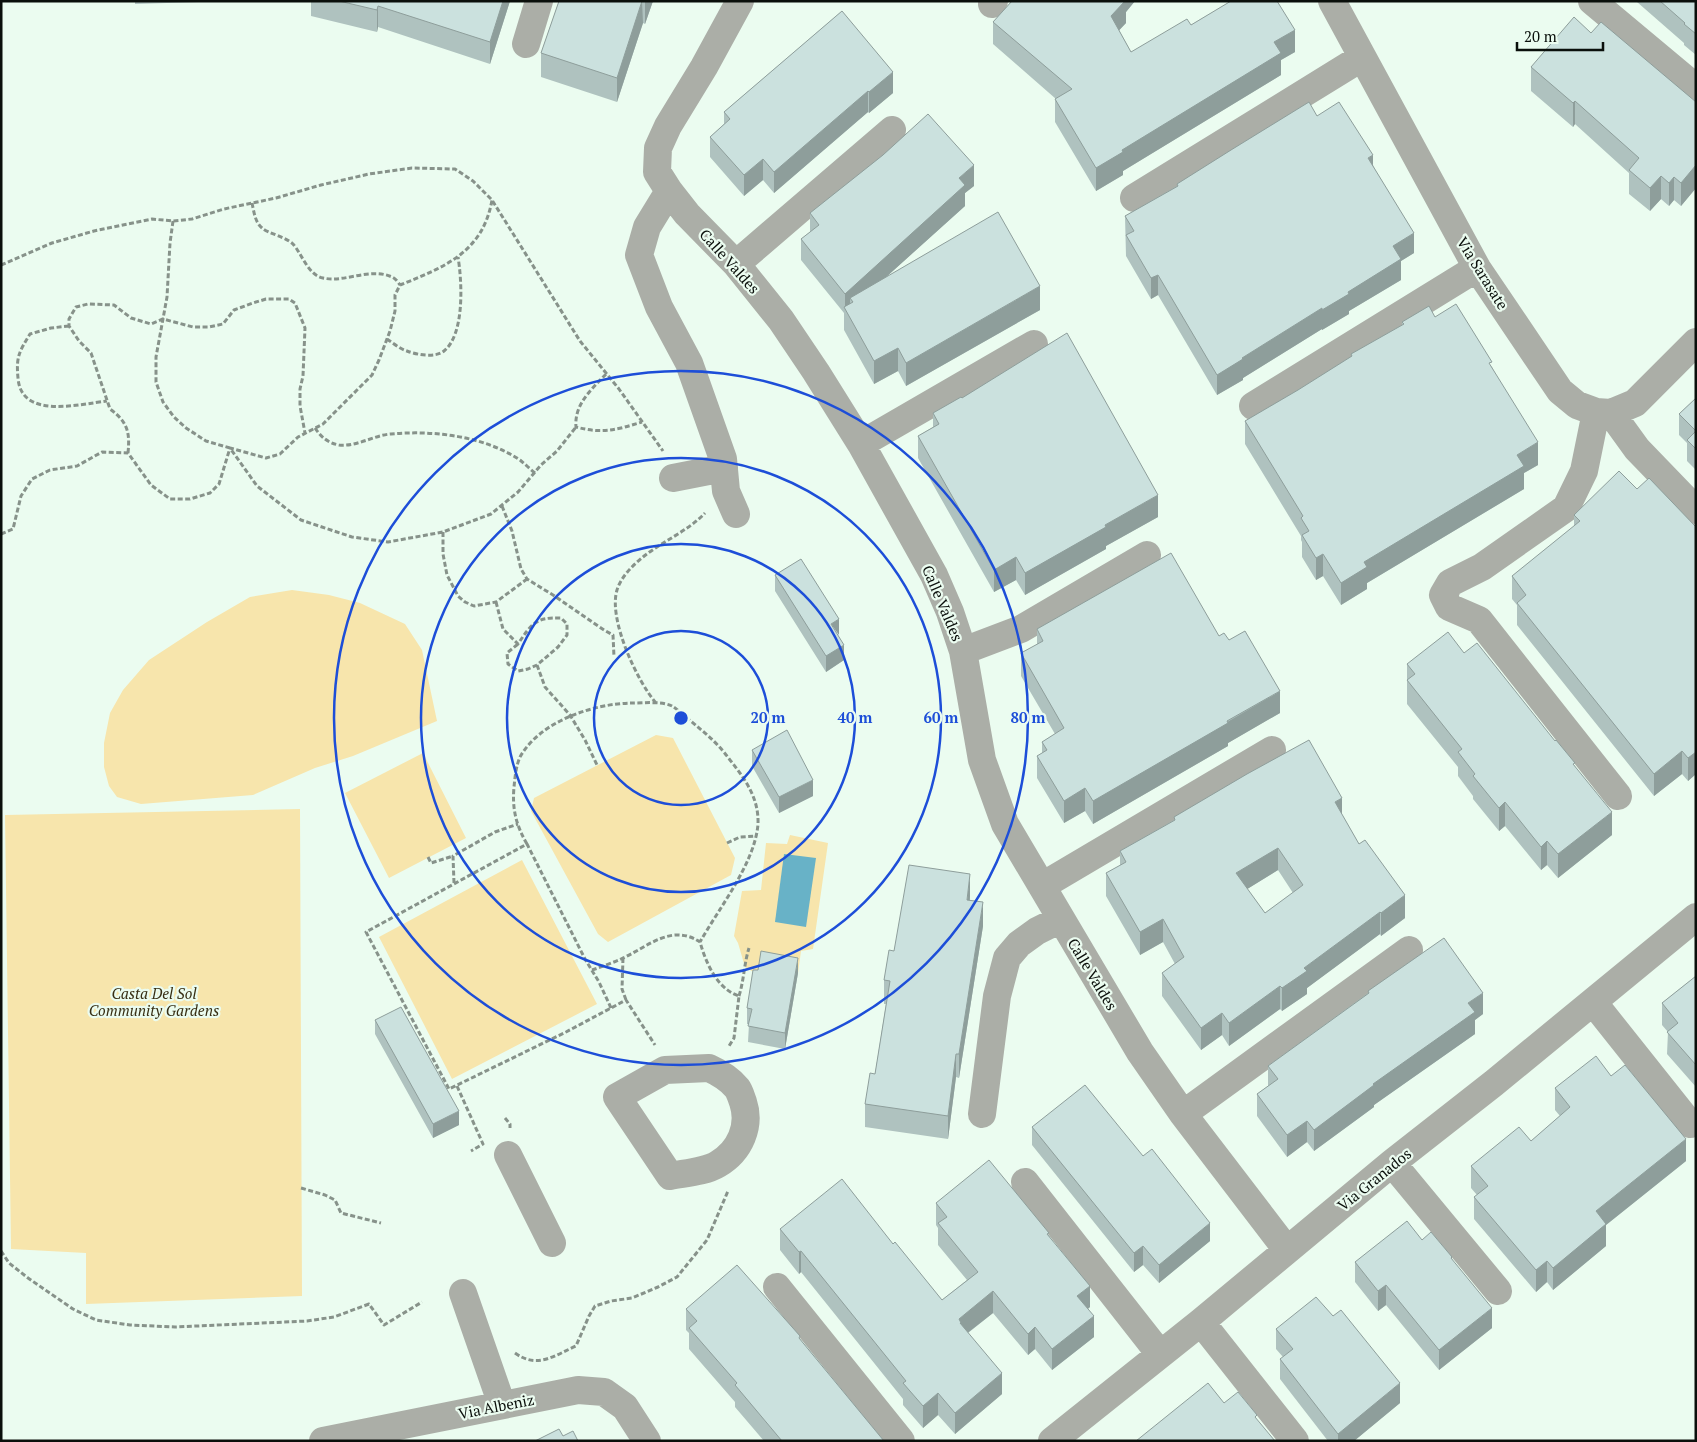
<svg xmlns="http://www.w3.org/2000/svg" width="1697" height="1442" font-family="'PT Serif',serif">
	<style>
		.green { fill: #f7e5ac }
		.water { fill: #68b2c7 }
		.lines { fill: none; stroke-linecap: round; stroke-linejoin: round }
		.path { stroke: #87928a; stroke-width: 3; stroke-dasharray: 5 2.5; stroke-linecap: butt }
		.minor { stroke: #abaea7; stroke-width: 28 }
		.wall { fill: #afc2bf; fill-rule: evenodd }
		.shaded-wall { fill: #8e9e9b }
		.building { fill: #cbe1de; stroke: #8e9e9b; fill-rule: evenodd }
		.ring { fill: none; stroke: #1d4ed8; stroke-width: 2.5 }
		.labels { text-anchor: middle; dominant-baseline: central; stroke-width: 4.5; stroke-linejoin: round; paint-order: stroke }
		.street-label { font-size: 15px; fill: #0a0f0b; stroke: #ebfcf0 }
		.park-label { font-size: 15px; font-style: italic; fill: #372e13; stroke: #ebfcf0 }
		.centre { fill: #1d4ed8; stroke: #ebfcf0; stroke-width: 2.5 }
		.ring-label { font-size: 15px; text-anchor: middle; font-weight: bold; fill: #1d4ed8; stroke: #ebfcf0; stroke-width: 4.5; stroke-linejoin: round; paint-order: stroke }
	</style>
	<rect width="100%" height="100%" fill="#ebfcf0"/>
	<path class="green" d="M292,590L329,595L360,603L405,624L422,650L437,721L353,756L315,768L253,795L141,804L117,797L109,786L104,767V743L110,713L123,690L149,660L207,622L250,597Z
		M656,735L673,738L735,858L731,875L608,942L598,934L531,811L534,798Z
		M423,753L466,838L389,878L345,793Z
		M300,809L302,1296L86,1304V1253L11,1249L5,815Z
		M790,835L828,843L813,949L801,951L798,973L761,967L760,976L745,967L738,943L734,936L742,891L761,890L766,843L787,844Z
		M522,860L597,1004L452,1079L379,937Z"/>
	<path class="water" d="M784,854L816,858L806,927L775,922Z"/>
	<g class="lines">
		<path class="path" d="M252,203C254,212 255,222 262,228C269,234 284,236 293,244C302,254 308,275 323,278C345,283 370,267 392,277C395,278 398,282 400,285
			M173,221L170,243L167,297L156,357V382L163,402L174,417L186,428L206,441L230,448L257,486L301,520L352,537L388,542L443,532L491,514L518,492L541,465L557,451L576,427
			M1,265L52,243L94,231L152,219L173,221L192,219L224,209L276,198L321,185L369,174L412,168L455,169L473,181L492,200L580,341L619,389L663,451
			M69,326L51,328L30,334C19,352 16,357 18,378C21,420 80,404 107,401
			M387,339C393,343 400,349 407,351C417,355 436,358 444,351C465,334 462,281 458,257
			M606,374C592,389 574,404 576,427C603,434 616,430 642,422
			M315,428C321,437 328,443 339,445C357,447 374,435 391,434C433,430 484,436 520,460C525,464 530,469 535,473
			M128,453C130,433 128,422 110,409L91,353L79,341L69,326V319L76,307L88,304L114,305L131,318L151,324L163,319L193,327H209L223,324L234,310L253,303L266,299H289L295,303L305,328L303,376L300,389V406L305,433
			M502,506L512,531L521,569L527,579L553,595L604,630L613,635L614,657
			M443,532V554L447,575L458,596L465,602L474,606L496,602L527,579
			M1,534L13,529L21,496L32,479L50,470L77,466L102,452L128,453L151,485L170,499H190L210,493L219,484L230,448L266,458L280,454L298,437L323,424L372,375L379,360L390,331L395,311V295L400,285C445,267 483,252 492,200
			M496,602L503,629L518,644C532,623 536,617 561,618L567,624V635L558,647L537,665L528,669L518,671L508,664L507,653L518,644
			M537,665L545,687L570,715L585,740L597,765
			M656,703C637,681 608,619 617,590C621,577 632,566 643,557C663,541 688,531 705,513
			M727,843L740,837L756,836
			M527,844C516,825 512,809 514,787C515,777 516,766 520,757C540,721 593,704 631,703C644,703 661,701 672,706C677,709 683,715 687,718C705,733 716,741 730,760C745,779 759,798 758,824C755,863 719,908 700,942
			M428,857L431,863L453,856
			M454,883L453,856L495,832L518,824
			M623,958L622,989L626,1000
			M592,970C601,967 612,963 621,959C648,947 671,923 700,942C706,963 717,989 739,996L734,1038L729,1046
			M739,996C744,980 744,964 749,948
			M611,1008L599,982L585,959L527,844L366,932L449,1089L566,1032L626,1000L655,1045
			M457,1086L483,1144L471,1151
			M505,1118L510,1124V1128
			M301,1188L325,1195L335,1200L341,1213L381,1223
			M1,1251L9,1263L28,1278L73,1309L96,1320L130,1325L175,1327L307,1321L334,1317L369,1304L384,1325L422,1302
			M515,1353C537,1369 554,1356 576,1346L589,1316L595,1306L611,1301L632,1298L658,1287L677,1277L707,1240L728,1191"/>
		<path class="minor" d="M740,1L704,67L668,126L658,148L657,172L669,191L687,214L736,264L781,320L816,372L861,444L934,575L950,612L963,651L982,760L1005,824L1140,1052L1183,1114L1287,1250
			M1332,1L1477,268L1560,391L1577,405L1596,412L1611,413L1635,403L1696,342
			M1592,1L1696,88
			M992,4L994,1
			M526,44L539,1
			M669,191L647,227L639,255L659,307L689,363L723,459L726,491L736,514
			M1134,198L1361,58
			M736,264L892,130
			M1253,406L1477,268
			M1596,412L1584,471L1566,508L1482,567L1450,583L1443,595L1449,607L1479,620L1618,796
			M1611,413L1637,449L1696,510
			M861,444L1034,344
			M673,478L724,468
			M963,651L1021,629L1147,555
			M1042,886L1272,750
			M1593,1002L1690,1124
			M709,1068C720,1073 729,1078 737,1088C740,1092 741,1097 743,1102C751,1126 740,1151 718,1164C705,1172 685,1173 670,1176L617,1097L665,1070Z
			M982,1114L997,996L1007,958L1019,944L1037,931L1061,919
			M1183,1114L1409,950
			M508,1155L552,1243
			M1392,1163L1498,1291
			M1025,1182L1160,1354
			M777,1287L901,1441
			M463,1293L502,1405
			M1201,1322L1295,1441
			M323,1441L578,1390L604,1392L625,1407L647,1441
			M1052,1441L1201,1322L1392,1163L1494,1083L1696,917"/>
	</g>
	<path class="wall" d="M135,1H230L135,4Z
		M311,1H510L490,64L378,27L377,32L311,16Z
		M559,1H653L645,24L643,23L617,102L541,77V53Z
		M1012,1H1135L1126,12V23L1119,30L1131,52L1191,25L1228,3V1H1277L1295,52L1281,60V75L1123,171V175L1096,191L1055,122V99H1056L993,44V22Z
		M1637,1H1696V55L1684,45V43L1637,2Z
		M842,11L893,93L869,113L868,112L774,193L763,180L744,196L710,157V137L724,124V112Z
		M1591,33L1696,102V188L1681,206L1674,200L1669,206L1661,199L1650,211L1629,194V173L1575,124L1573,127L1531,91V67Z
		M1317,116L1373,165L1414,253L1401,261V280L1349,311V314L1322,330V329L1243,378V380L1217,395L1158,295L1151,299L1126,256L1125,216L1177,186V184Z
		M974,186L965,193V206L887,276L1040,310L906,386L898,371L874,384L844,330V313L801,260V239L810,232V213Z
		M1435,317L1492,367L1538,465L1524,473V489L1367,583V589L1341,605L1323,576L1316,580L1302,557V542L1301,540V536L1245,444V421L1298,390L1351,357V354L1402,325V322Z
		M962,398L1158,517L1106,546V549L1025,595L1016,580L994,592L918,458V436L933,427V413Z
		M1696,398V470L1687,461V443L1679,435V414Z
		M1637,489L1696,527V774L1688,781L1682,774L1654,796L1517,625V605L1512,599V576L1574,527V515Z
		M775,575L844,660L826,672L775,591Z
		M1037,629L1219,636L1229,640L1280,713L1228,743V746L1093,824L1085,811L1064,823L1037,778V756L1042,753V742L1055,734L1021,676V653L1037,645Z
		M1464,653L1575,766L1612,835L1558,878L1547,865L1541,870L1505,826L1499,831L1473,799V796L1458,776V767L1407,704V664Z
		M752,750L813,796L779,813L752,766Z
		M1342,815L1359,844L1405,918L1381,936L1380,934L1307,988V994L1282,1011L1280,1009L1229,1046L1222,1035L1201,1050L1162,996V973L1175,964L1163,942L1140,955L1106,896V873L1120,866V851L1174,820V817ZM1278,870L1293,893L1265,913L1247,889Z
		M970,897V900L983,926L959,1078L956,1077L948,1139L865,1127V1104L875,1074L886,1004H884V980L894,951Z
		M758,970L798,973L785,1049L748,1042L749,1024H747V1008Z
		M1696,976V1087L1667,1054L1668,1032L1662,1025V1003Z
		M1368,991L1483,1014L1475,1020V1034L1374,1105V1107L1314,1151L1307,1142L1287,1157L1257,1116V1094L1268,1086V1066L1368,993Z
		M375,1020L459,1125L433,1138L375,1034Z
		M1611,1076L1686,1161L1606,1225V1246L1553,1290L1547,1282L1536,1292L1474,1219V1197L1477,1195L1471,1188V1166L1531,1141L1560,1116L1555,1110V1088Z
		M1032,1127L1210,1241L1159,1283L1143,1265L1134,1272L1032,1145Z
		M936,1203L1049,1235L1090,1307L1088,1309L1094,1337L1052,1370L1035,1349L1028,1355L993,1313L968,1333L1002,1394L955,1434L938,1415L923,1428L903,1405V1399L801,1272L799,1274L780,1250V1229L893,1244L942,1300L967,1280L938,1245V1228L936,1225Z
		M1422,1240L1452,1259L1492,1328L1439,1370L1386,1305L1378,1311L1355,1282V1262Z
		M686,1309L800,1339L884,1441H764L735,1407V1402L689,1349V1333L686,1330Z
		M1276,1329L1400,1403L1354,1441H1328L1280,1379V1359L1283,1357L1276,1349Z"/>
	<path class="shaded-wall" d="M503,1H510L490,64V42Z
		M642,1L643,23L617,102V78Z
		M645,1H653L645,24Z
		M1121,1H1135L1126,12V23L1111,39V16Z
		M378,6V27L377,32V10Z
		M1295,30V52L1281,60V75L1123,171V175L1096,191V168L1274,42Z
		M893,72V93L869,113V92Z
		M868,91V112L774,193V172Z
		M1575,101V124L1573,127V103Z
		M1373,155V176L1368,158Z
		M763,159V180L744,196V175Z
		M974,165V186L965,193V206L853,307V302L850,298V310L845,308V294L959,178Z
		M1696,165V188L1681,206V183Z
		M1661,176V199L1650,211V188Z
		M1674,177V200L1669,206V183Z
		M1414,233V253L1401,261V280L1349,311V314L1322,330V310L1348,292L1393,246Z
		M1158,275V295L1151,299V278Z
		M1040,286V310L906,386V363Z
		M1322,308V329L1243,378V380L1217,395V375L1242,358Z
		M898,348V371L874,384V361Z
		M1538,442V465L1524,473V489L1367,583V589L1341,605V583L1364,562L1517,455Z
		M1158,495V517L1106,546V549L1025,595V573L1105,525Z
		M1323,554V576L1316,580V558Z
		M1016,557V580L994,592V570Z
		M839,619V635L831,624Z
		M844,645V660L826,672V656Z
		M1280,691V713L1228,743V746L1093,824V801Z
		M1682,751V774L1654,796V774Z
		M1696,752V774L1688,781V758Z
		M813,780V796L779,813V797Z
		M1085,788V811L1064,823V801Z
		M1342,798V820L1335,802Z
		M1505,802V826L1499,831V808Z
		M1612,812V835L1558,878V854Z
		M1547,841V865L1541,870V847Z
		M1278,848V870L1236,896V873Z
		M970,874V897L967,923V900Z
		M1405,895V918L1381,936V913Z
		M983,902V926L959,1078V1054Z
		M1380,912V934L1307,988V994L1282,1011V988L1304,968Z
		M1163,919V942L1140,955V932Z
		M798,958V973L785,1049V1033Z
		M1280,986V1009L1229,1046V1023Z
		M1483,993V1014L1475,1020V1034L1374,1105V1107L1314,1151V1130L1468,1003Z
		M1222,1013V1035L1201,1050V1028Z
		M956,1054V1077L948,1139V1116Z
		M459,1111V1125L433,1138V1124Z
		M1307,1121V1142L1287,1157V1135Z
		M1686,1139V1161L1606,1225V1246L1553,1290V1268L1596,1211Z
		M1210,1223V1241L1159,1283V1265Z
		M1143,1246V1265L1134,1272V1253Z
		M801,1251V1272L799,1274V1252Z
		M1547,1261V1282L1536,1292V1270Z
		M1386,1285V1305L1378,1311V1291Z
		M1090,1286V1307L1077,1317V1296Z
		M993,1291V1313L961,1338L959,1319Z
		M1492,1308V1328L1439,1370V1350Z
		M1094,1316V1337L1052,1370V1349Z
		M1035,1327V1349L1028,1355V1334Z
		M1002,1373V1394L955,1434V1413Z
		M1400,1383V1403L1354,1441H1338V1434Z
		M938,1393V1415L923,1428V1406Z"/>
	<path class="building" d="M339,1H503L490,42L378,6L377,10Z
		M559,1H642L617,78L541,53Z
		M1012,1H1125L1111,16L1131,52L1187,19L1191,25L1231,1H1277L1295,30L1274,42L1281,53L1122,150L1123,152L1096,168L1055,99L1072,89L993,22Z
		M1660,1H1696V34L1684,24L1685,23Z
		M842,11L893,72L869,92L868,91L774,172L763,159L744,175L710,137L730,119L724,112Z
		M1574,17L1591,33L1601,22L1696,102V165L1681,183L1674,177L1669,183L1661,176L1650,188L1629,170L1639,158L1575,101L1573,103L1531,67Z
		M1309,102L1317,116L1339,102L1373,155L1368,158L1414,233L1393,246L1401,259L1348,292L1349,294L1322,310V308L1242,358L1243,359L1217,375L1158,275L1151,278L1126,235L1134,231L1125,216L1178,186L1177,184L1231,150Z
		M928,114L974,165L959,178L965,185L845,294L801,239L819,225L810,213L883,155Z
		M998,212L1040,286L906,363L898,348L874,361L844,307L853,302L850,298Z
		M1456,304L1492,362L1489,363L1538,442L1517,455L1524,466L1364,562L1367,567L1341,583L1323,554L1316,558L1302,535L1309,531L1301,518L1303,516L1245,421L1298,390L1352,356L1351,354L1404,324L1402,322L1429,306L1435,317Z
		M1067,333L1158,495L1105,525L1106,527L1025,573L1016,557L994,570L918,436L939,424L933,413L961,397L962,398Z
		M1696,398V449L1687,440L1696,431L1679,414Z
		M1619,471L1637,489L1649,478L1696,527V752L1688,758L1682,751L1654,774L1517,603L1526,595L1512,576L1580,521L1574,515Z
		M1171,553L1219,636L1224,633L1229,640L1245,631L1280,691L1227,721L1228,723L1093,801L1085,788L1064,801L1037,756L1047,750L1042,742L1064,728L1021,653L1043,641L1037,629Z
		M801,559L839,619L831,624L844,645L826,656L775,575Z
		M1448,632L1464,653L1477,643L1555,741L1556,740L1575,763L1573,764L1612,812L1558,854L1547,841L1541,847L1505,802L1499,808L1473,776L1475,774L1458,752L1462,749L1407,680L1415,674L1407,664Z
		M787,730L813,780L779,797L752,750Z
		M1309,740L1342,798L1335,802L1359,844L1365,840L1405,895L1381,913L1380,912L1304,968L1307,971L1282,988L1280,986L1229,1023L1222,1013L1201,1028L1162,973L1184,957L1163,919L1140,932L1106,873L1126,862L1120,851L1175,820L1174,817L1247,774ZM1278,848L1303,885L1265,913L1236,873Z
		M909,865L970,874L967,900L983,902L959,1054H956L948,1116L865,1104L870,1073L875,1074L890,981L884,980L889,950L894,951Z
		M1444,938L1483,993L1468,1003L1475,1012L1373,1084L1374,1085L1314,1130L1307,1121L1287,1135L1257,1094L1278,1079L1268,1066L1369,993L1368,991Z
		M761,951L798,958L785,1033L748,1026L752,1009L747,1008L753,970H758Z
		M1696,976V1065L1667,1032L1678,1023L1662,1003Z
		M401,1007L459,1111L433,1124L375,1020Z
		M1596,1056L1611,1076L1625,1065L1686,1139L1596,1211L1606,1224L1553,1268L1547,1261L1536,1270L1474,1197L1488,1186L1471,1166L1519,1127L1531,1141L1570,1107L1555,1088Z
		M1085,1085L1143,1156L1152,1149L1210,1223L1159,1265L1143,1246L1134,1253L1032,1127Z
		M989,1160L1049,1233L1047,1234L1090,1286L1077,1296L1094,1316L1052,1349L1035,1327L1028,1334L993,1291L959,1319L961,1323H960L1002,1373L955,1413L938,1393L923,1406L903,1383L906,1381L801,1251L799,1252L780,1229L842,1179L893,1244L895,1242L942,1300L978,1272L938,1223L947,1217L936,1203Z
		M1407,1221L1422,1240L1431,1232L1452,1257L1451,1258L1492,1308L1439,1350L1386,1285L1378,1291L1355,1262Z
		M737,1265L800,1336L799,1338L884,1441H782L735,1385L737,1383L689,1328L697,1321L686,1309Z
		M1316,1297L1333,1316L1341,1310L1400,1383L1338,1434L1280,1359L1293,1349L1276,1329Z
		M1208,1383L1224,1403L1238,1392L1257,1415L1255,1417L1275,1441H1136Z
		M559,1429L563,1436L573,1431L578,1441H535Z"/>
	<g class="ring">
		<circle cx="681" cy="718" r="87"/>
		<circle cx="681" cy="718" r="174"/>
		<circle cx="681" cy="718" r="260"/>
		<circle cx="681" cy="718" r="347"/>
	</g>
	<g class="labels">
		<g class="street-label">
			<text transform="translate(730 261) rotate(48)">Calle Valdes</text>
			<text transform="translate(1483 273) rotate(58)">Via Sarasate</text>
			<text transform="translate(943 603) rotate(67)">Calle Valdes</text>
			<text transform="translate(1093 974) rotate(59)">Calle Valdes</text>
			<text transform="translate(1374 1179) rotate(-39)">Via Granados</text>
			<text transform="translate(496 1406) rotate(-11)">Via Albeniz</text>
		</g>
		<g class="park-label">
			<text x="154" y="993">Casta Del Sol<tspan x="154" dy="17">Community Gardens</tspan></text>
		</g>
	</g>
	<circle cx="681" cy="718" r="8" class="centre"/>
	<g class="ring-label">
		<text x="768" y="723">20 m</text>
		<text x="855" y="723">40 m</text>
		<text x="941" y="723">60 m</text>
		<text x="1028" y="723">80 m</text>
	</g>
	<rect width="1697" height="1442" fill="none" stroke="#0a0f0b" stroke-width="5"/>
	<path d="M1517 42v8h86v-8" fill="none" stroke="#0a0f0b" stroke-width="2.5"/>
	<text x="1524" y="42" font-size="15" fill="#0a0f0b" stroke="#ebfcf0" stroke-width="4" paint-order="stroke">20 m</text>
</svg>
